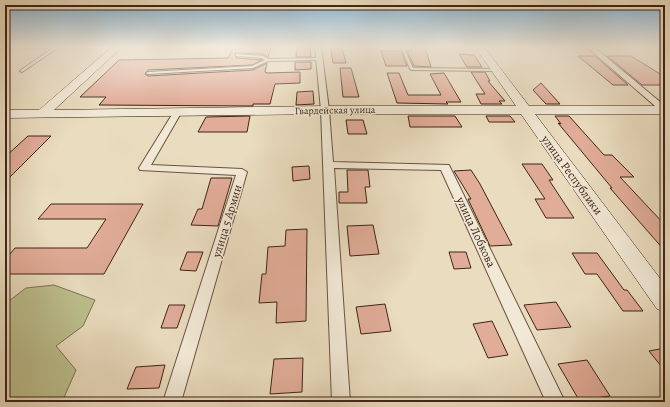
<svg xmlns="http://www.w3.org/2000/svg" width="670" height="407" font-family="Alegreya,serif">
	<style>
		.green { fill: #bdbf8e; stroke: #7e7252 }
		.building { fill: #e1ac98; stroke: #3f2516 }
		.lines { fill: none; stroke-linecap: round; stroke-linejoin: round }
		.service-casing { stroke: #6a5340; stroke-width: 2 }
		.minor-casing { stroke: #6a5340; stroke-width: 2 }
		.secondary-casing { stroke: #3f2516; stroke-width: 1 }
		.service { fill: #f1e8d5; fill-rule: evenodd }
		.minor { fill: #f1e8d5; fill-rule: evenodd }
		.secondary { fill: #f1e8d5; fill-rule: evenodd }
		.labels { text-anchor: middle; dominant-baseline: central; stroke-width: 3; stroke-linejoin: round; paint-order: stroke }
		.far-street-label { font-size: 10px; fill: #3f2516; stroke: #f1e8d5 }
		.street-label { font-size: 12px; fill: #3f2516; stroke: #f1e8d5 }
	</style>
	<rect width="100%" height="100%" fill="#eadcbf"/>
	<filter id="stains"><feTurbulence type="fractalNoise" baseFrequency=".005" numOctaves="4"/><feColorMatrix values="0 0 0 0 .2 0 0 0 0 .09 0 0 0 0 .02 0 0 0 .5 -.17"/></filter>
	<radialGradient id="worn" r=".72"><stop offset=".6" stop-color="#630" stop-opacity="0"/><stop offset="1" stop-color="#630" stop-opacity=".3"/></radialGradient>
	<path class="green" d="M54,285L95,300L83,326L56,346L76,370L62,402H5V304L26,288Z"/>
	<path class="building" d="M234,47H271L268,57L263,54L235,53L236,58L262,60L252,65L148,70L145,74L148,76L253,70L267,63L265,72L267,73L300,72V83L275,84L270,104H253V106L99,105L106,97H80L119,60L228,58Z
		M297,47H310L311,57H296Z
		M411,47H425L431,67L414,66L407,51H412Z
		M331,48H342L346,63H333Z
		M381,51H401L407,66H386Z
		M459,54L474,55L482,67H467Z
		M578,56H595L628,85H613Z
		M607,56H631L665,77V85H642Z
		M295,62H311V69L295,70Z
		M340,68H351L359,97H343Z
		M471,72H485L490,81H488L505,101H499L502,104H481L476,94H485Z
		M387,73H399L408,95H441L430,74L444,73L461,102H446L448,104L397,103Z
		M541,83L560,104H546L533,90Z
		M313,91L314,104L296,105L297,92Z
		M250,116L247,132H198L206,117Z
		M408,116H455L462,127H410Z
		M486,116H510L515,122H489Z
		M555,116H569L604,155H612L634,177H620L665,225V251L610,188H612L558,123L561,124Z
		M346,120H363L367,134H348Z
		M28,136H51L5,182V157Z
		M522,164H542L553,180H549L574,218H546L535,199H545Z
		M309,166L310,179L293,181L292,167Z
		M347,170H368L370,187H365L367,203H339V192H348Z
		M471,170L480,184L512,245L490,246L468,199H471L454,171Z
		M211,178H232L218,226L191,225L198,209H202Z
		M51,204H143L104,274H5V260L15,248H87L106,219H38Z
		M373,225L379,254L350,256L347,226Z
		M307,229L306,321L276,323L277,302L259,303L262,274H266L268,247L285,246L286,230Z
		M187,252H203L196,271L180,270Z
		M449,252H466L471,268L454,269Z
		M572,253H597L624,290H627L643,311H623L597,274H585Z
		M556,302L571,327L537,330L524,305Z
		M385,304L391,331L361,334L356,307Z
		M169,305H185L177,328H161Z
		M492,321L508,355L488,358L473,324Z
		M665,348V371L649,351Z
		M303,358L302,392L270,394L274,359Z
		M587,360L610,396L579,400L558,364Z
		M165,365L159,388L127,389L136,367Z"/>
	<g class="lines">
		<defs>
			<path id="service" d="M5,47H59L22,72L20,71L21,70L53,48L5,49Z
				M401,47L404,48L413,68L496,69L498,70L496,71L412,70L410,69Z
				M236,54L263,56L268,59L319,58L321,59L319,60L268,61L253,68L148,74L146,73L148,72L252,66L265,60L262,58L237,56H236Z"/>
			<path id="minor" d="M315,47H321L329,110L333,162L449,165L565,402H546L441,170L334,168L350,402H332L321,110Z
				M587,47H594L665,106V113L662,112Z
				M177,110L181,113L151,165L242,169L247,172L181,402H163L236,175L140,170L139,168L173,113Z"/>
			<path id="secondary" d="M112,47H122L54,110L325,106H516L475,47H484L529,106H665V114H535L665,285V312L657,309L521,114H325L5,118V110H39Z"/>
		</defs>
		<use href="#service" class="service-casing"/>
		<use href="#minor" class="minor-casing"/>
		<use href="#secondary" class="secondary-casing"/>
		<use href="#service" class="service"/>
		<use href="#minor" class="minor"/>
		<use href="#secondary" class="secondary"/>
	</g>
	<linearGradient id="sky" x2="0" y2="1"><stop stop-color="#89b6d5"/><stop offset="0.45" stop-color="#f6efe2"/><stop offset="1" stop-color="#f6efe2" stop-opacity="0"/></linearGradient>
	<rect width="670" height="104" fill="url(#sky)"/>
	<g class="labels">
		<g class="far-street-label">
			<text transform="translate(335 110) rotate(-1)">Гвардейская улица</text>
		</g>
		<g class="street-label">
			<text transform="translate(572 175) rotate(54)">улица Республики</text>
			<text transform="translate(227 221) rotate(-73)">улица 5 Армии</text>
			<text transform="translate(476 232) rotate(65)">улица Лобкова</text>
		</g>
	</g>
	<rect width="670" height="407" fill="none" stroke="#eadcbf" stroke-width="20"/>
	<rect x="6" y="6" width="658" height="395" fill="none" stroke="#3f2516" stroke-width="2"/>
	<rect x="10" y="10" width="650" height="387" fill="none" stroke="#3f2516"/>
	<rect width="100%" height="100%" filter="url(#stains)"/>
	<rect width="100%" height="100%" fill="url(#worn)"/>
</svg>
